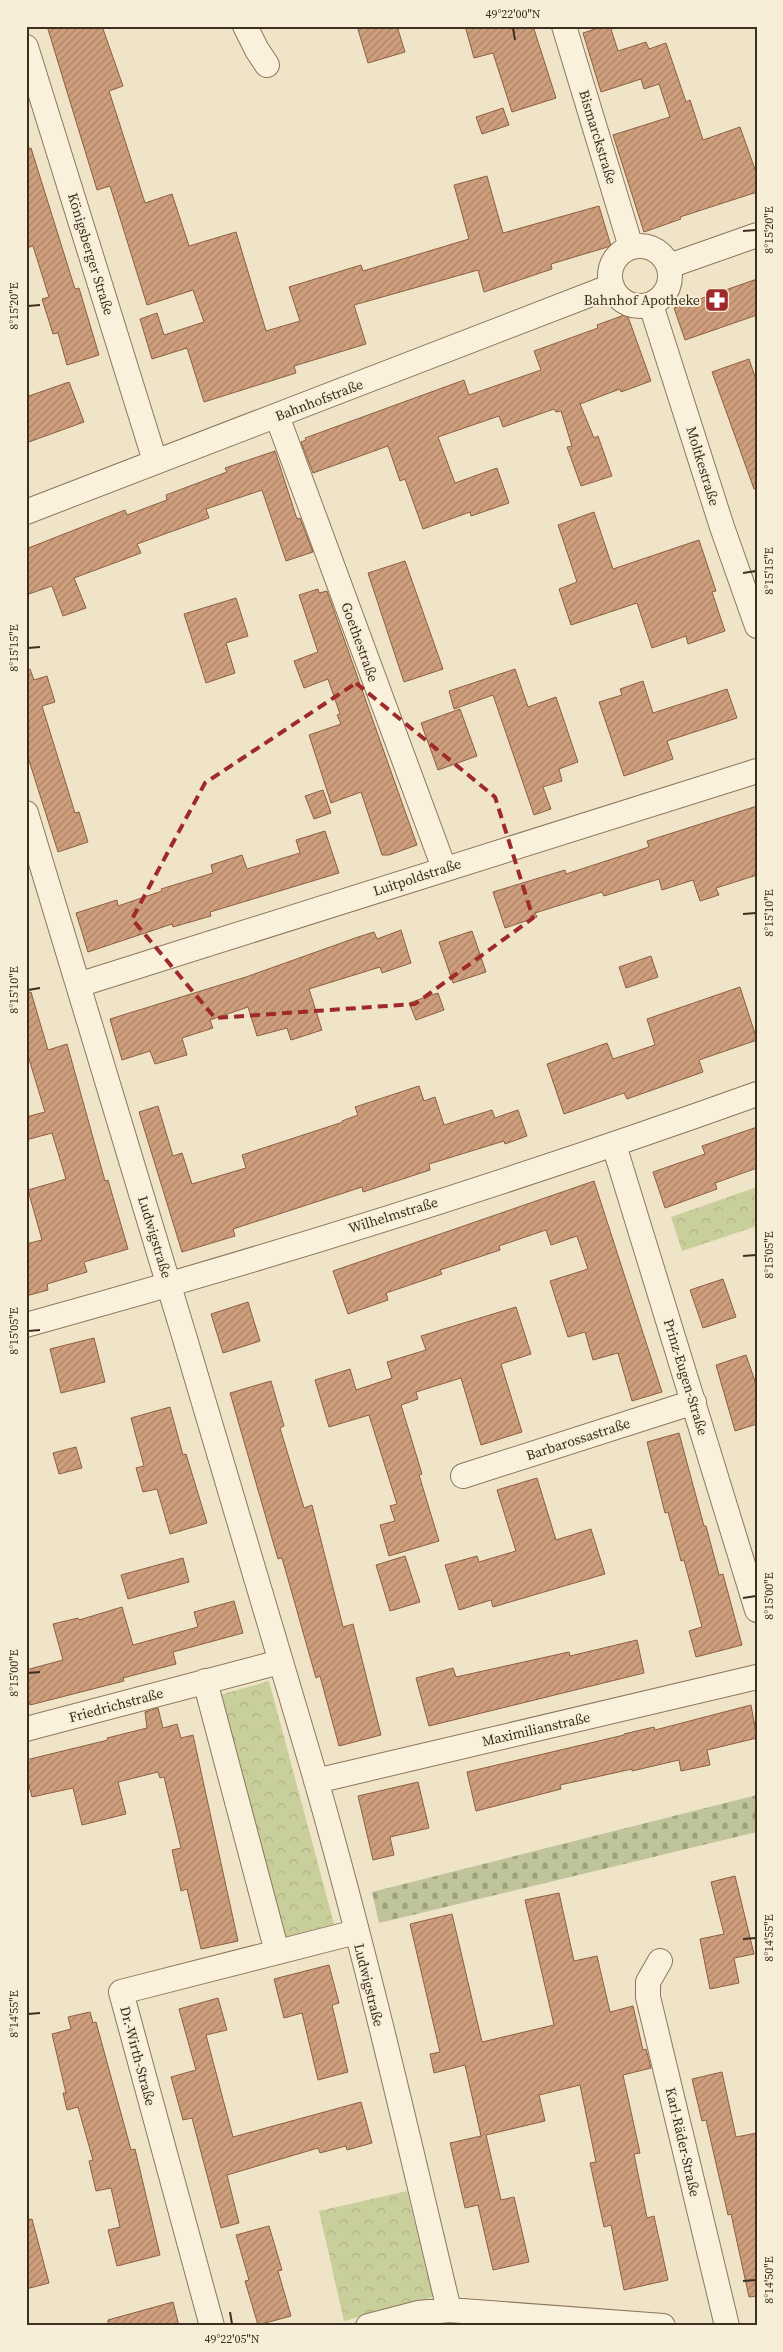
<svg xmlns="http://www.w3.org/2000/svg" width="783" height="2352" font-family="'Source Serif 4',serif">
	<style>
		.forest { fill: url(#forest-crowns) }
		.cemetery { fill: url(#cemetery-stones) }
		.building { fill: url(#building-hatch); stroke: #8d5f41 }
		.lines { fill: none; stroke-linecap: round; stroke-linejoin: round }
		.street-casing { stroke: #8d765c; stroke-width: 26 }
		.street { stroke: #faf1dc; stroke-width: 24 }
		.marked { fill: none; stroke: #9e2a2b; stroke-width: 4; stroke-dasharray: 10 6; stroke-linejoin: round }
		.ticks { fill: none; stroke: #3d2e20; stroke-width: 2 }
		.labels { text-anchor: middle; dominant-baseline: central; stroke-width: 4; stroke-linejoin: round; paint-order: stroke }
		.street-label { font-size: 14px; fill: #3d2e20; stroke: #f7eed8 }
		.poi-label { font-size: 14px; fill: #3d2e20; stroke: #f7eed8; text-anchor: end }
		.neatline { fill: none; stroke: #3d2e20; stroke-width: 2 }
		.ticks-label { font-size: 12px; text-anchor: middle; fill: #3d2e20 }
	</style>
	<defs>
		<pattern id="forest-crowns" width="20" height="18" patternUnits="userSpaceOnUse" patternTransform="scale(1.25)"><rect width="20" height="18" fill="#c9cf9b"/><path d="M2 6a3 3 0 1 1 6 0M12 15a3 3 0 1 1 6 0" fill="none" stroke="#aeb285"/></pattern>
		<pattern id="cemetery-stones" width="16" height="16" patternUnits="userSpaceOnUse" patternTransform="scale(1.25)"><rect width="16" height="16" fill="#bfc49a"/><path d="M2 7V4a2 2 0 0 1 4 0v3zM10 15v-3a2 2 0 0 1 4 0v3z" fill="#9ca07d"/></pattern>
		<pattern id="building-hatch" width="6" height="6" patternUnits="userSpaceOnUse" patternTransform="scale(1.25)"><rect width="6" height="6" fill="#cf9f7d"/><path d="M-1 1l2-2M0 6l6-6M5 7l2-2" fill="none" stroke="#a98266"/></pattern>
	</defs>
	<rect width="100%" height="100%" fill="#f0e4c8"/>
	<path class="forest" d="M757,1187V1226L682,1251L671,1217Z
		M269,1681L334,1924L285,1937L219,1695Z
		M407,2191L433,2297L344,2321L319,2211Z"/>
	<path class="cemetery" d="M757,1795V1832L379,1923L372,1892Z"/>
	<path class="building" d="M47,26H102L123,86L109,91L145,203L172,194L189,246L236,232L266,331L300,321L289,287L361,265L363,271L469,239L454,185L487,176L503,233L599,206L611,246L551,264L552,269L484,292L478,270L354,305L366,344L294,366L296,373L204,402L187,348L152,359L140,319L157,313L164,335L204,322L193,290L147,305L110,186L97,190Z
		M357,26H397L405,52L368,63Z
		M465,26H533L556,98L512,112L493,53L474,58Z
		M604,26H610L618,51L646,42L649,49L666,43L686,102L690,100L703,140L740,127L757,175V192L680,217L681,219L644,232L613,135L670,117L659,84L644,89L641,79L601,92L583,33Z
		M503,108L509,125L482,134L476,117Z
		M31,148L75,289L79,288L99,355L67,365L58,333L53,334L42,299L49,297L33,246L26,248V149Z
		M757,279V315L685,340L674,308Z
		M627,314L651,381L621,392L620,389L580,404L594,438L598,436L612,476L581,486L567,447L572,446L561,411L556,412L554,409L503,427L499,416L438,437L455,483L497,468L509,503L471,516L470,512L423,529L405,479L400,481L388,446L313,473L301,442L306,440L305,438L464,380L469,395L541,370L534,351L598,328L597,325Z
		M749,359L757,382V489H754L712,372Z
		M69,382L84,422L26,443V397Z
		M275,451L297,519L300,518L313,552L286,561L262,490L206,509L209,518L137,544L141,553L74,578L86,608L63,616L52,586L26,595V549L125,510L127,515L167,500L166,495L227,472L225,468Z
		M594,512L613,569L699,540L716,591L712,592L725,631L688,644L686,636L652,648L637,603L571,625L559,589L577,582L558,525Z
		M405,561L443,669L404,682L368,573Z
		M318,589L319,593L327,591L417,845L389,855H382L361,792L331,803L309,735L341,724L337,715L340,714L328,679L304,688L294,661L318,652L299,595Z
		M236,598L248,636L226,643L235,673L206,683L184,614Z
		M30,669L34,680L47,676L55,702L42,706L75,813L79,812L88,842L58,852L26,751V670Z
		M515,669L528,707L556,697L578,762L559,769L562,781L543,787L551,809L534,815L493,695L454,709L449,691Z
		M643,681L653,713L727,689L737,718L667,741L673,759L624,776L599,702L622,695L620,689Z
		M460,709L477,756L438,770L421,723Z
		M323,790L331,813L314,819L305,796Z
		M757,806V875L716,888L719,895L700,901L693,880L662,890L659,879L604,896L602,892L535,913L537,917L505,928L493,892L565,870L566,874L649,847L647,841Z
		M325,831L339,873L210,912L211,916L173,927L172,924L88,952L76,913L117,900L118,906L162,891L161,889L213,873L211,865L242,855L247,869L300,853L296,840Z
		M401,930L411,963L382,973L380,967L309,989L322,1030L291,1040L287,1028L257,1036L248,1007L210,1020L213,1028L182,1038L187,1055L155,1064L150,1051L122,1060L110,1019L246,977L358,937L374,932L377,939Z
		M472,931L486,972L453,983L439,942Z
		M651,956L658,977L626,988L619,967Z
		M740,987L757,1040L699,1060L703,1072L627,1099L624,1093L564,1114L547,1064L607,1043L613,1059L655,1045L647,1019Z
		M31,992L48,1050L67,1044L105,1181L108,1180L128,1249L84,1262L87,1272L47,1284L48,1290L26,1296V1244L42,1240L28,1190L66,1179L52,1133L26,1140V1117L45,1112L26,1049V993Z
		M438,993L444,1010L416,1020L409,1003Z
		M419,1086L424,1101L435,1097L444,1125L492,1110L495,1118L518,1110L527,1136L505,1144L504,1141L429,1164L430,1170L363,1192L362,1187L233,1229L235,1236L182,1252L139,1112L158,1106L173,1156L182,1153L192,1184L246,1168L242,1155L343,1122L342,1121L358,1115L355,1107Z
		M757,1127V1168L715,1183L717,1189L665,1208L653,1172L705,1154L702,1146Z
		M594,1181L662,1392L632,1401L618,1353L593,1360L585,1332L568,1337L550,1281L588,1269L577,1236L551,1245L546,1230L499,1246L500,1250L440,1270L442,1274L386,1293L388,1300L348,1314L333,1271Z
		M723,1279L736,1317L703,1328L690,1290Z
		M248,1302L260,1341L223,1353L211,1314Z
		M516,1307L531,1354L501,1364L522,1432L481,1445L461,1378L416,1392L418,1399L401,1405L422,1474L419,1475L439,1541L389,1556L380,1525L395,1521L390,1506L397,1504L369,1415L329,1427L315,1380L350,1369L356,1390L392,1378L387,1362L426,1350L421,1336Z
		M94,1338L105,1382L61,1393L50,1349Z
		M746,1355L757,1387V1424L735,1431L716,1365Z
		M271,1381L284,1426L280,1428L304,1508L312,1505L343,1627L353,1624L381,1735L339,1746L320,1676L316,1678L282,1558L278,1559L230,1393Z
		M170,1407L183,1455L186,1454L207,1523L170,1534L157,1489L143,1492L136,1468L144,1466L131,1418Z
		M679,1433L704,1526H706L719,1575L723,1574L742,1645L696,1657L689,1631L702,1627L684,1560L681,1561L668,1512L665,1513L647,1442Z
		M76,1447L82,1468L59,1474L53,1453Z
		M537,1478L556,1540L591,1529L605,1574L493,1607L491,1600L459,1610L445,1565L477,1556L479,1562L516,1551L497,1490Z
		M405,1556L420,1602L390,1611L376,1565Z
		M183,1558L189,1582L128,1599L121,1575Z
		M234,1601L243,1633L173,1652L176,1664L123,1678L124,1681L30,1705L26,1692V1670L63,1660L53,1624L78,1618L79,1620L122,1607L133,1645L198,1627L194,1612Z
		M637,1640L644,1673L429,1726L416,1678L453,1668L456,1677L569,1652L570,1656Z
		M751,1705L757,1738L707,1750L710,1765L681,1771L679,1760L632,1771V1769L560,1785L561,1789L476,1811L467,1772L624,1735V1734L654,1727L655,1730Z
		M158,1708L163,1728L177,1724L181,1738L193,1735L238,1941L201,1949L187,1889L181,1891L172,1850L181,1848L164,1777L160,1778L158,1772L118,1782L126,1814L82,1825L73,1788L32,1797L26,1774V1760L108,1740L107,1738L147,1728L145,1712Z
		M418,1782L429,1828L390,1837L394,1855L373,1860L358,1796Z
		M735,1876L754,1954L734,1958L739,1983L710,1989L700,1939L724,1934L711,1882Z
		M559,1893L574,1961L597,1956L610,2012L633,2006L643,2050L646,2049L651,2068L623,2075L640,2153L634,2154L647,2218L654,2216L668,2280L624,2290L611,2225L604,2227L590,2163L596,2162L580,2085L539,2095L545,2121L486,2135L501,2200L514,2197L529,2262L493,2270L478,2205L465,2208L450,2143L481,2136L465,2065L434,2073L430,2054L440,2052L410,1924L452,1914L482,2042L554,2025L525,1900Z
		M329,1965L339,2003L332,2005L348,2072L318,2080L302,2013L284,2018L274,1979Z
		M218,1998L227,2030L206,2035L233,2137L361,2102L372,2143L347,2150L346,2146L320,2153L318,2148L227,2175L239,2223L221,2228L192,2118L183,2120L171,2077L196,2070L179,2009Z
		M90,2012L93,2023L96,2022L131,2150L135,2149L160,2255L117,2266L108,2230L120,2227L111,2188L96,2191L89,2161L93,2160L78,2107L67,2110L63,2093H66L52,2034L71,2029L68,2017Z
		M722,2072L736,2137L757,2133V2296L749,2297L731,2214L728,2215L706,2120L702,2121L692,2079Z
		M32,2219L49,2283L26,2289V2220Z
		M269,2226L282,2270L278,2271L291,2316L258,2325L245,2281L249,2280L236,2235Z
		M173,2302L179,2326H108V2320Z"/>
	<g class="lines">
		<defs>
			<path id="street" d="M245,26L257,50L267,65
				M564,26L631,247
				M26,47L155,461
				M610 276a30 30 0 1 1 60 0a30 30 0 1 1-60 0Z
				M669,266L757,235
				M651,305L722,527L757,626
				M277,416L444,868
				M26,512L612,286
				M26,813C123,1135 222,1457 316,1780C366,1955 407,2133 449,2310
				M78,985L757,771
				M614,1145L757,1610
				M26,1325C272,1257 517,1180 757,1094
				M463,1476L694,1402
				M205,1681L277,1952
				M26,1729L280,1662
				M316,1781L757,1677
				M660,1961L648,1982V1997L727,2326
				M212,2326L121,1992L356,1932
				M368,2326L418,2313L449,2310L663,2326"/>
		</defs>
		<use href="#street" class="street-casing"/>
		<use href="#street" class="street"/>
	</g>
	<path class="marked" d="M356,683L495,797L533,918L415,1004L215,1018L132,919L205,783Z"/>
	<path class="ticks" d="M513,28L515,40M743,231L756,230M28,306L40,305M743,573L756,571M28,648L40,647M743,914L756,913M28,990L40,988M743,1256L756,1255M28,1331L40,1330M743,1598L756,1596M28,1673L40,1672M743,1939L756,1938M28,2014L40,2013M743,2281L756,2280M230,2312L232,2324"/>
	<defs>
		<symbol id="pharmacy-square" viewBox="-11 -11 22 22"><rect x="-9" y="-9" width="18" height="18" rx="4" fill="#9e2a2b" stroke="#f7eed8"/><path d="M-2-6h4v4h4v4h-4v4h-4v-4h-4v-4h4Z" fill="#fff"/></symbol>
	</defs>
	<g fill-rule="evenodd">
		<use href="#pharmacy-square" x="703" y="286" width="28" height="28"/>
	</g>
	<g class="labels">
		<g class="street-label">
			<text transform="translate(598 137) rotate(73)">Bismarckstraße</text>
			<text transform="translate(91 254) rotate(73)">Königsberger Straße</text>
			<text transform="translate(319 400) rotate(-21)">Bahnhofstraße</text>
			<text transform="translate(703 466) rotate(73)">Moltkestraße</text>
			<text transform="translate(360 642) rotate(70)">Goethestraße</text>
			<text transform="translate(417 877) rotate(-18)">Luitpoldstraße</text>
			<text transform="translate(393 1215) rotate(-17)">Wilhelmstraße</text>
			<text transform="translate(155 1237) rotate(73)">Ludwigstraße</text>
			<text transform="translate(686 1377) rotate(73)">Prinz-Eugen-Straße</text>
			<text transform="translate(578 1439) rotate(-18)">Barbarossastraße</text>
			<text transform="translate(116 1705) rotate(-15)">Friedrichstraße</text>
			<text transform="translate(536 1729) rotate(-13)">Maximilianstraße</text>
			<text transform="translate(369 1985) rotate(76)">Ludwigstraße</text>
			<text transform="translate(138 2056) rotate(75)">Dr.-Wirth-Straße</text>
			<text transform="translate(683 2142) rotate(77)">Karl-Räder-Straße</text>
		</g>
		<g class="poi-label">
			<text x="700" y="300">Bahnhof Apotheke</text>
		</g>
	</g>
	<rect width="783" height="2352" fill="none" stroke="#f7eed8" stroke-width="55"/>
	<rect x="28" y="28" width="728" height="2296" class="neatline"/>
	<g class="ticks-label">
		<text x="513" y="18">49°22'00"N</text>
		<text transform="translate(769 230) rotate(-90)" y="4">8°15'20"E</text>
		<text transform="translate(14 306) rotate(-90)" y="4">8°15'20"E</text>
		<text transform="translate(769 571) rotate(-90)" y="4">8°15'15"E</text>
		<text transform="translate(14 648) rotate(-90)" y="4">8°15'15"E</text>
		<text transform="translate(769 913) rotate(-90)" y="4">8°15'10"E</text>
		<text transform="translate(14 990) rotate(-90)" y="4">8°15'10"E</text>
		<text transform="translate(769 1255) rotate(-90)" y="4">8°15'05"E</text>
		<text transform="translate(14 1331) rotate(-90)" y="4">8°15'05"E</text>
		<text transform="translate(769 1596) rotate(-90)" y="4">8°15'00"E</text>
		<text transform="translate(14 1673) rotate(-90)" y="4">8°15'00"E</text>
		<text transform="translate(769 1938) rotate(-90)" y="4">8°14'55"E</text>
		<text transform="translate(14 2014) rotate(-90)" y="4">8°14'55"E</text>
		<text transform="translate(769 2280) rotate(-90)" y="4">8°14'50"E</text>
		<text x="232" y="2343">49°22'05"N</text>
	</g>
</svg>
